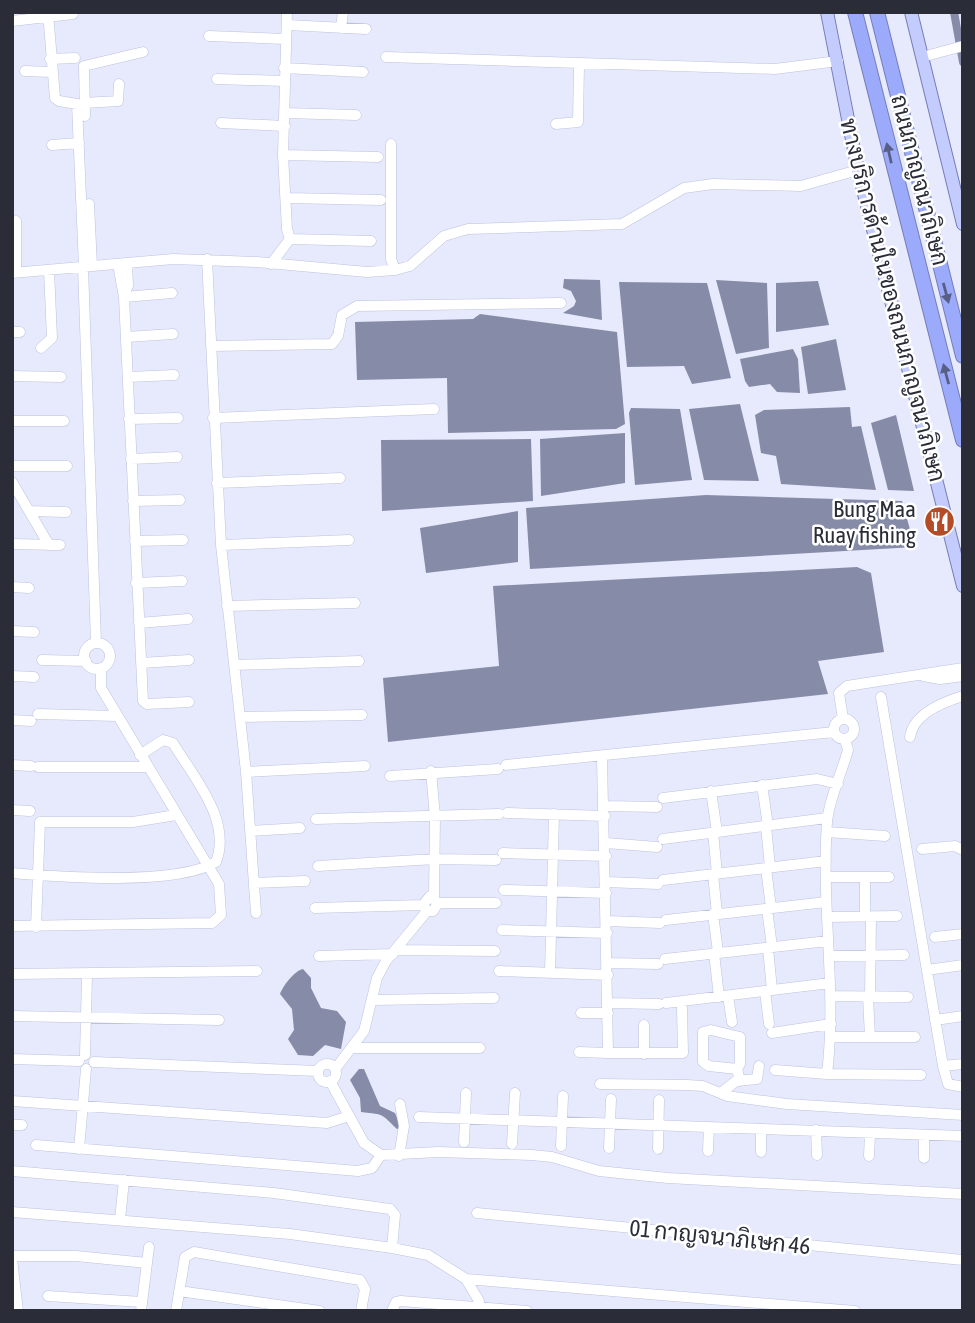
<svg xmlns="http://www.w3.org/2000/svg" width="975" height="1323" font-family="'Asap Condensed',Sarabun,sans-serif">
	<style>
		.water { fill: #868ca8 }
		.lines { fill: none; stroke-linecap: round; stroke-linejoin: round }
		.canal { stroke: #868ca8; stroke-width: 8 }
		.minor-casing { stroke: #bcc2de; stroke-width: 11 }
		.major-casing { stroke: #747eb6; stroke-width: 14 }
		.highway-casing { stroke: #747eb6; stroke-width: 16 }
		.minor { stroke: #fff; stroke-width: 10 }
		.major { stroke: #c4ccfd; stroke-width: 12 }
		.highway { stroke: #9caafb; stroke-width: 14 }
		.oneway { fill: #585f85 }
		.labels { text-anchor: middle; dominant-baseline: central; stroke-width: 5; stroke-linejoin: round; paint-order: stroke }
		.street-label { font-size: 23px; fill: #2a2d37; stroke: #fff }
		.poi-label { font-size: 23px; fill: #2a2d37; stroke: #fff; text-anchor: end }
	</style>
	<rect width="100%" height="100%" fill="#e7eafc"/>
	<path class="water" d="M564,279L600,280L602,320L563,313L574,306L576,301L571,291L563,288Z
		M716,280L767,283L769,348L736,354Z
		M818,281L829,325L776,332V283Z
		M619,282L707,283L731,378L692,384L684,366L627,367Z
		M480,314L617,332L625,424L616,429L448,433L447,378L357,380L355,322L473,319Z
		M836,339L846,390L808,394L801,347Z
		M793,349L798,359L800,393L777,392L770,384L749,387L745,381L740,359Z
		M740,404L759,481L704,480L689,409Z
		M850,407L852,427L861,426L876,490L781,484L776,456L761,453L755,415L764,410Z
		M631,408L680,409L692,480L635,485L629,413Z
		M896,415L914,491L888,490L871,423Z
		M625,433V483L541,496L540,439Z
		M531,439L533,501L382,511L381,440Z
		M706,495L902,501L915,547L530,569L526,508Z
		M518,511V562L426,573L420,528Z
		M857,567L871,573L884,652L818,661L828,694L388,742L383,678L499,666L493,586Z
		M303,969L311,978V988L321,1008L337,1011L346,1022L341,1049L325,1045L313,1056L298,1055L288,1039L294,1030L292,1009L280,994C283,986 294,971 303,969Z
		M359,1069H364L380,1106L395,1113L401,1128L397,1129C380,1113 386,1115 361,1112L360,1098L350,1080Z"/>
	<g class="lines">
		<path class="canal" d="M954,12L963,62"/>
		<defs>
			<path id="minor" d="M48,12L55,98L59,101L77,104L84,267
				M287,12L283,155L287,229L290,239L371,241
				M12,21L73,14
				M287,25L366,29
				M341,28L343,12
				M209,36L285,39
				M386,57L775,69L838,61
				M922,57L963,46
				M50,59L75,58
				M284,68L363,72
				M25,71L51,72
				M217,79L284,81
				M84,103L118,101L119,84
				M285,113L356,115
				M85,116L84,66L143,52
				M221,123L285,126
				M556,124L578,122L579,65
				M391,144V259L395,270
				M52,145L79,143
				M283,155L378,157
				M287,198L381,200
				M89,204L92,266
				M207,259L221,545L246,772L256,913
				M118,264L124,297L143,701L147,704L189,702
				M271,264L290,239
				M83,267L96,643
				M16,272V221
				M12,273L173,259L257,262L367,272L395,270L410,266L444,236L468,229L622,224L684,188L713,184L801,186L858,170
				M124,293L128,286L127,263
				M124,297L172,293
				M12,332H20
				M126,337L173,334
				M211,346L332,344L338,336L342,315L357,306L561,303
				M41,348L52,338L49,270
				M12,376L61,377
				M128,377L174,375
				M213,418L434,409
				M129,419L178,418
				M12,421H64
				M131,459L177,457
				M12,466H67
				M12,482L49,545
				M217,483L340,478
				M133,501L180,500
				M29,511L66,512
				M135,541L183,540
				M12,544L60,545
				M221,545L349,540
				M136,583L182,581
				M12,587L29,588
				M227,606L355,603
				M139,623L188,619
				M12,631L34,632
				M84 656a13 13 0 1 1 26 0a13 13 0 1 1-26 0Z
				M42,660L86,661
				M141,663L189,660
				M235,665L359,661
				M12,676L34,677
				M923,676L940,679L963,676
				M881,697L943,1066L948,1084L963,1087
				M38,714L117,716
				M240,717L362,715
				M834 729a10 10 0 1 1 20 0a10 10 0 1 1-20 0Z
				M843,719L839,693L847,686L963,668
				M12,720L31,721
				M910,737C913,714 943,702 963,696
				M602,758L608,1053H683L682,1008
				M12,765L31,766
				M506,765L834,732
				M38,767H147
				M431,771L435,817L434,897
				M246,772L365,766
				M390,776L498,769
				M762,785L768,826
				M711,791L717,832
				M663,798L817,779L838,784
				M605,806L657,807
				M12,810L30,811
				M507,813L605,816
				M316,819L499,814
				M766,826L770,867
				M251,831L300,828
				M713,832L717,874
				M827,832L885,836
				M663,839L827,818
				M606,843L657,847
				M922,849L955,846L963,850
				M503,853L606,856
				M318,866L435,859L496,860
				M766,868L771,908
				M12,873C60,877 176,886 216,862C232,820 194,778 173,743L163,740L140,755
				M713,874L717,914
				M826,877H889
				M865,877V916
				M663,880L826,861
				M606,882L658,884
				M254,883L305,881
				M504,890L606,893
				M438,903H496
				M315,908L423,905L427,911H433L438,903L430,896L423,905
				M767,909L772,947
				M713,914L718,952
				M827,917L897,916
				M666,920L826,902
				M607,921L660,923
				M12,926L212,923L221,915L219,884L101,688V668
				M36,927L40,822H133L176,815
				M502,930L607,933
				M935,937L963,934
				M768,948L772,990
				M396,950L495,951
				M714,953L719,997
				M319,956L393,954
				M829,956L904,955
				M665,959L828,941
				M608,963L658,964
				M927,970L963,965
				M499,971L608,975
				M550,973L554,814
				M12,974L257,971
				M765,991L769,1024
				M728,996L732,1022
				M831,996L908,997
				M868,997L870,1037
				M870,997L871,917
				M373,1000L494,998
				M608,1003L659,1004
				M666,1003L830,983
				M581,1013H608
				M12,1016L219,1020
				M935,1020L963,1016
				M772,1033L831,1024
				M831,1037H915
				M354,1048H480
				M579,1052L608,1053
				M644,1054V1025
				M85,1055L87,976
				M12,1059L79,1061
				M94,1062L318,1071
				M318 1073a9 9 0 1 1 18 0a9 9 0 1 1-18 0Z
				M943,1066L963,1064
				M336,1068L364,1031L377,978L386,961L427,911
				M737,1069L740,1064V1037L711,1030L703,1032V1062L709,1066L737,1069L740,1081
				M775,1070L827,1074C837,990 821,906 827,822C829,799 842,772 848,750L845,740
				M827,1074L921,1075
				M330,1081L364,1143L381,1155L438,1152L532,1155L552,1157L599,1171L668,1178L963,1194
				M600,1084L687,1085L703,1086L727,1096L787,1104L963,1115
				M721,1093L736,1081L757,1079L759,1066
				M12,1101L327,1123L349,1116
				M419,1117L963,1136
				M12,1125H22
				M761,1129V1152
				M816,1130L817,1155
				M464,1142L466,1093
				M512,1144L515,1093
				M36,1145L358,1171L372,1168L381,1155
				M561,1146L563,1096
				M609,1148L611,1099
				M79,1149L86,1069
				M658,1149L659,1100
				M708,1151L709,1127
				M399,1156L404,1126L400,1104
				M869,1156L870,1133
				M924,1158V1135
				M12,1171L274,1193L390,1209L395,1215L392,1248
				M12,1212L290,1234L392,1248L428,1255L466,1279L855,1311
				M477,1213L963,1260
				M120,1220L124,1180
				M12,1256H76L147,1263L141,1311
				M12,1259L18,1311
				M147,1263L149,1247
				M466,1279L479,1301
				M179,1291L320,1311
				M48,1296L142,1302
				M176,1311L185,1257L194,1252L360,1280L365,1289L361,1311
				M392,1311L396,1302L401,1301L527,1311"/>
			<path id="major" d="M827,12L858,170L963,586
				M911,12L963,224"/>
			<path id="highway" d="M855,12L963,440
				M877,12L963,356"/>
		</defs>
		<use href="#minor" class="minor-casing"/>
		<use href="#major" class="major-casing"/>
		<use href="#highway" class="highway-casing"/>
		<use href="#minor" class="minor"/>
		<use href="#major" class="major"/>
		<use href="#highway" class="highway"/>
	</g>
	<defs><path id="oneway-solid" d="M-6-.8H1V-3.2L6.5 0L1 3.2V.8H-6Z" transform="scale(1.75)"/></defs>
	<g class="oneway">
		<use href="#oneway-solid" transform="translate(889 153) rotate(-103)"/>
		<use href="#oneway-solid" transform="translate(946 293) rotate(75)"/>
		<use href="#oneway-solid" transform="translate(946 374) rotate(-105)"/>
	</g>
	<defs>
		<symbol id="restaurant-disc" viewBox="-11 -11 22 22"><circle r="9.5" fill="#b34c27" stroke="#fff"/><path d="M-5-6h1v4h1v-4h1v4h1v-4h1v5L-1.5 .5V6h-2V.5L-5-1ZM5-6V6H3V1.5H1.5Q1.5-4 5-6Z" fill="#fff"/></symbol>
	</defs>
	<g fill-rule="evenodd">
		<use href="#restaurant-disc" x="922" y="504" width="35" height="35"/>
	</g>
	<g class="labels">
		<g class="street-label">
			<text transform="translate(920 180) rotate(76)">ถนนกาญจนาภิเษก</text>
			<text transform="translate(893 300) rotate(76)">ทางบริการด้านในของถนนกาญจนาภิเษก</text>
			<text transform="translate(720 1237) rotate(6)">01 กาญจนาภิเษก 46</text>
		</g>
		<g class="poi-label">
			<text x="916" y="509">Bung Maa<tspan x="916" dy="26">Ruay fishing</tspan></text>
		</g>
	</g>
	<rect width="975" height="1323" fill="none" stroke="#2a2d37" stroke-width="28"/>
</svg>
